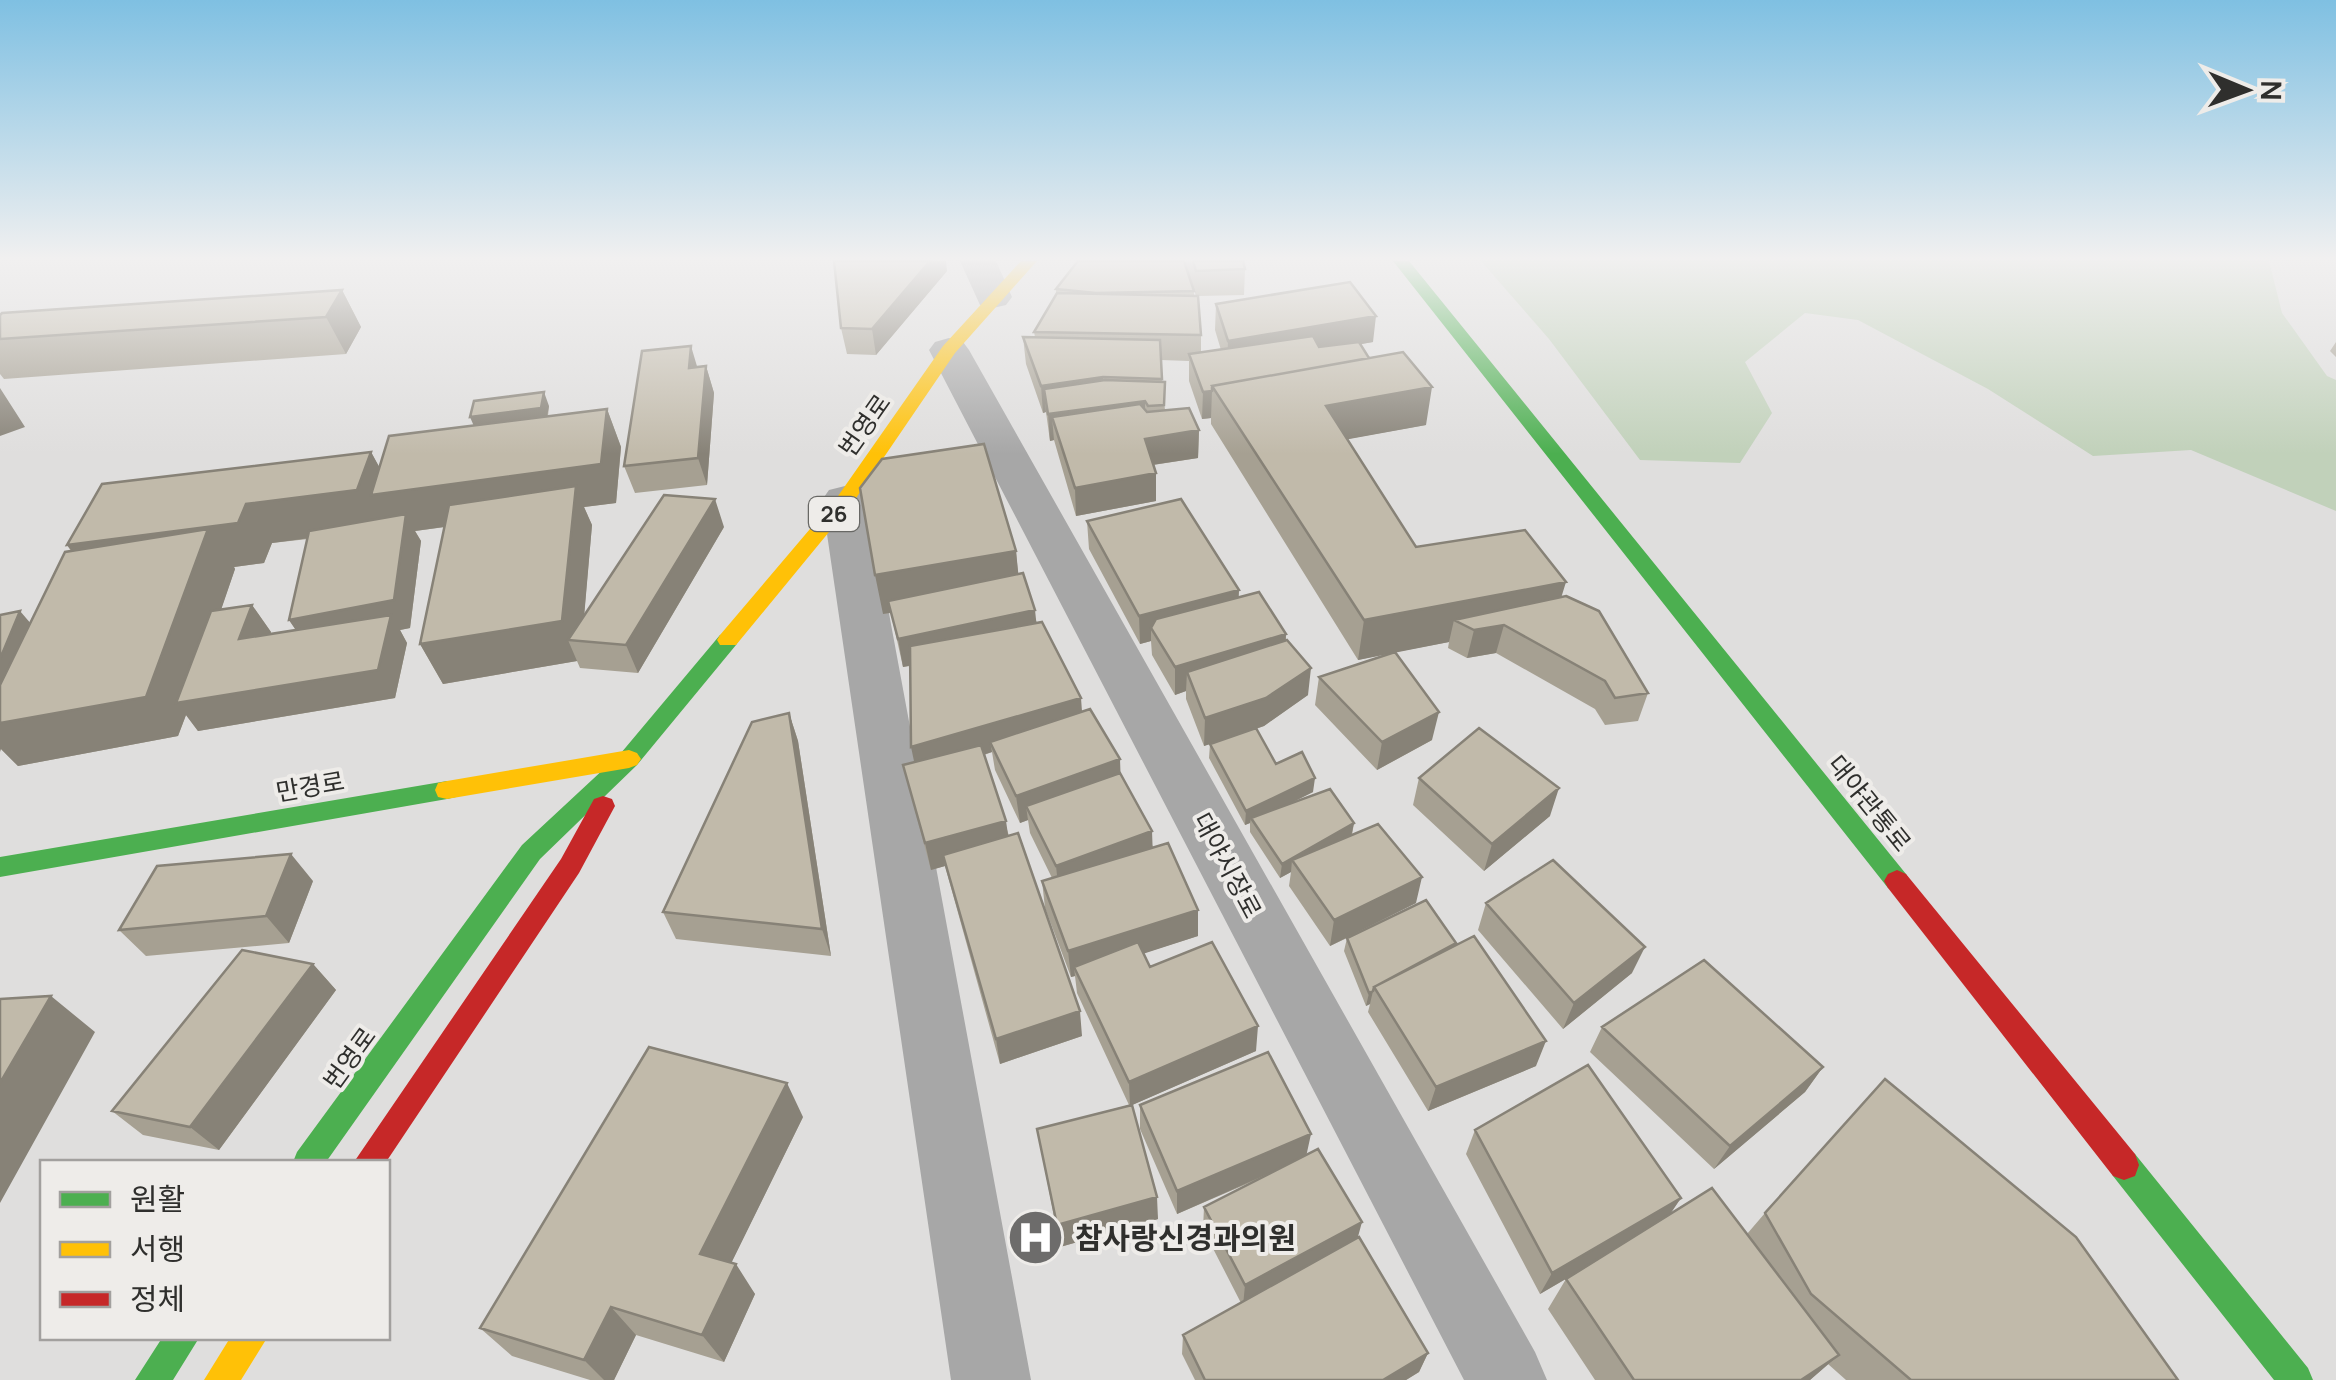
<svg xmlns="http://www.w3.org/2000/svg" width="2336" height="1380" font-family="Manrope,'Noto Sans KR',sans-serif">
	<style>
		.green { fill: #c1d1ba }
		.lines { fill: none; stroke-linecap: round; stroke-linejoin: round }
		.street { fill: #a7a7a7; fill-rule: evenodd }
		.fast { fill: #4caf50; fill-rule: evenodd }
		.slow { fill: #ffc107; fill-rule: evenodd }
		.jam { fill: #c62828; fill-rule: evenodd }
		.wall { fill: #a6a092; fill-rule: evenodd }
		.shaded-wall { fill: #878277; fill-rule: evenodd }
		.building { fill: #c1baaa; stroke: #878277; stroke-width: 2.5 }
		.labels { text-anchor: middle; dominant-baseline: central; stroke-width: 8; stroke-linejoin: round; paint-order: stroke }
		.shield { fill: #eeece9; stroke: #686865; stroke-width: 2.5 }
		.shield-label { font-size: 22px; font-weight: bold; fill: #2f2f2d }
		.street-label { font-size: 25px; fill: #2f2f2d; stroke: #eeece9 }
		.near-poi-label { font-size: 30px; font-weight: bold; fill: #2f2f2d; stroke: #eeece9; text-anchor: start }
	</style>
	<rect width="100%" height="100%" fill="#dfdedd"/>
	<path class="green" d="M1481,261H2269L2282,313L2327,376L2336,380V511L2191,450L2093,456L1988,389L1858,320L1805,313L1745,362L1772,413L1740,463L1640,460L1549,339Z"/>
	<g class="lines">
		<path class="street" d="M960,261H996L1012,297L1006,305L993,308L980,305Z
			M949,338L963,342L969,350L1535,1352L1547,1380H1464L929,350L935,342Z
			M845,486L861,490L868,500L1031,1380H951L822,500L829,490Z"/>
		<path class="fast" d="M1393,261H1409L1906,874L1910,881L1906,888L1897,892L1888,888Z
			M728,633L736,635L739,640L736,645L637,765L540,859L326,1162H293L297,1152L522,845L621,753L720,635Z
			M447,781L456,783L459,790L456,797L447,799L0,877V857Z
			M2124,1150L2135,1154L2308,1368L2313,1380H2274L2113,1176L2109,1165L2113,1154Z
			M162,1338H199L173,1380H135Z"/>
		<path class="slow" d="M1021,261H1037L955,353L852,504L736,645H720L717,640L720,635L838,496L943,346Z
			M629,750L637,753L641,759L637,765L629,768L447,799L438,797L435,790L438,783L447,781Z
			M230,1338H267L241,1380H204Z"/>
		<path class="jam" d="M603,796L612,799L615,806L579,873L386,1162H354L561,859L594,799Z
			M1897,870L1906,874L2135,1154L2139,1165L2135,1176L2124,1180L2113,1176L1888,888L1884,881L1888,874Z"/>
	</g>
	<path class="wall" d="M1185,261H1243L1245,269L1244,295L1198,296L1201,335V352L1221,350L1215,330L1216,304L1373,342L1361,344L1369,358L1426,425L1347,439L1416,547L1561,597L1648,693L1638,721L1605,725L1595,709L1496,653L1467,658L1448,648L1449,642L1396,652L1432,740L1377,770L1315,705L1319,677L1390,653L1358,660L1211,424V418L1202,419L1189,381V361L1161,360L1162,382L1165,410L1199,430L1198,458L1153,465L1156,473V501L1076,516L1054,440L1050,441L1046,412L1043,413L1026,364L1023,337H1035L1034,332L1056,295V289L1194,291V296H1196Z
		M947,271L876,355L847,354L841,328Z
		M342,290L361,327L346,354L4,379L0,374V315Z
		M2336,342V357L2330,351Z
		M706,366L714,393L707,485L635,493L624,466L697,367Z
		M549,406L548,416L607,409L621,447L616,503L584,507L592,525L584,615L724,527L638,673L580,668L577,661L443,684L420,644L445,527L415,531L421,541L410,628L400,630L407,643L395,698L198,731L186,715L178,736L18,766L1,749L71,551L67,545L371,452L379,467L474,426ZM308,539L289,620L296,630L270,634L271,632L252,605L221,609L235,569L234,567L264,563L272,543Z
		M1087,521L1239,597L1286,634V640L1308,695L1264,726L1256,729L1276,764L1313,792L1285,806L1354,823L1352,835L1416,903L1350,936L1536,1066L1428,1111L1368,1012L1370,1004L1366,1006L1344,951L1347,938L1330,946L1289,886L1291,872L1280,878L1250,832V823L1245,825L1209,758L1210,744L1242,733L1204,746L1186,699V691L1175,695L1152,655L1151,641L1140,644L1089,549Z
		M1016,551L1018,574L1037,623L1082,711L1120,759V774L1153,847L1198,936L1144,953L1150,967L1256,1051L1132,1105L1158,1219L1060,1247L1037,1129L1129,1105L1077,993L1075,976L1071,977L1045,908L1042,881L1052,878L1030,833L1028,820L1020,823L995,770L992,752L984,755L1009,836L1082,1036L1000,1064L945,866L931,870L910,792L903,765L914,762L910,666L903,667L891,613L883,614Z
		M789,713L798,741L831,956L676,939L663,912Z
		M1419,778L1550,816L1484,871L1413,805Z
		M313,881L289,943L146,956L119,930Z
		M1486,903L1632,973L1563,1029L1478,930Z
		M313,964L336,990L219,1150L143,1135L112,1111Z
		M1602,1027L1823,1067L1805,1092L1714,1169L1590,1052Z
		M1140,1105L1307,1155L1428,1353L1419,1372L1406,1380H1195L1182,1354L1183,1335L1241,1303L1203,1229L1204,1207L1270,1174L1177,1214L1140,1129Z
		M803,1117L731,1263L755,1294L724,1362L636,1335L614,1380H590L512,1356L480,1328Z
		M1475,1130L1681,1198L1670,1214L1747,1234L1765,1213L2178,1380H1846L1828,1364L1810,1380H1595L1548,1309L1566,1279L1578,1272L1540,1294L1466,1154Z"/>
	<path class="shaded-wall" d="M930,261H946L947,271L876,355L872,329Z
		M342,290L361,327L346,354L326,317Z
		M1376,316L1373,342L1227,368L1228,341Z
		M691,346L699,373L689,368Z
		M706,366L714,393L707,485L698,458Z
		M1103,377L1104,404L1044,389L1046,412L1043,413L1041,386Z
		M1432,387L1426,425L1322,444L1326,406Z
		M0,388L25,427L0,436Z
		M1212,391L1211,418L1202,419L1203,392Z
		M544,392L549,406L546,422L476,431L470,417Z
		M1145,401V428L1052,417L1054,440L1050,441L1048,414Z
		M607,409L621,447L616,503L584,507L592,525L582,641L568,640L577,661L443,684L420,644L573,509L415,531L421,541L410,628L400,630L407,643L395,698L198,731L186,715L178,736L18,766L1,749L0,752V659L20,611L44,639L98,584L67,545L246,504L371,452L392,490ZM383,517L393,534L289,620L308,648L190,701L235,569L234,567L264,563L272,543L379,529Z
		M1199,430L1198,458L1145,466V439Z
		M1156,473V501L1076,516L1075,488Z
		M715,499L724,527L638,673L626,645Z
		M1016,551L1020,590L883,614L875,575Z
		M1566,582L1554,621L1504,625L1496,653L1467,658L1474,630L1454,620L1449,642L1358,660L1364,620Z
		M1239,590L1238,618L1151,628V641L1140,644L1139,616Z
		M252,605L271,632L259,667L239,639Z
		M1035,610L1038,638L903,667L898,639Z
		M1286,634L1284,661L1187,672L1186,691L1175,695V667Z
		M1311,668L1308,695L1264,726L1204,746L1205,718Z
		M1081,698L1083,725L990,742L992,752L917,775L911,747Z
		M1439,712L1432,740L1377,770L1382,742Z
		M789,713L798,741L831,956L822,929Z
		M1120,759L1121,787L1026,806L1028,820L1020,823L1016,796Z
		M1315,778L1313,792L1253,822L1251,818L1250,823L1245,825L1246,811Z
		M1559,788L1550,816L1484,871L1492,844Z
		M1006,821L1010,848L943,855L945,866L931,870L925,843Z
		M1354,823L1351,837L1292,860L1291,872L1280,878L1282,864Z
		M1152,831L1153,858L1059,893L1056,866Z
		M291,854L313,881L289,943L266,916Z
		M1422,877L1416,903L1330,946L1334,920Z
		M1198,910V936L1078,975L1074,967L1075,976L1071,977L1068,951Z
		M1645,947L1632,973L1563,1029L1574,1003Z
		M313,964L336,990L219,1150L190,1127Z
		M1373,991L1370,1004L1366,1006L1369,993Z
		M51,996L95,1032L0,1203V1083Z
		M1080,1011L1082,1036L1000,1064L996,1039Z
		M1258,1026L1256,1051L1130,1106L1129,1082Z
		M1546,1041L1536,1066L1428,1111L1436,1087Z
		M1823,1067L1805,1092L1714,1169L1730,1146Z
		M787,1083L803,1117L721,1284L700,1254Z
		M1311,1134L1306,1157L1177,1214V1191Z
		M1157,1197L1158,1219L1060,1247L1057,1225Z
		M1681,1198L1666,1220L1540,1294L1552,1273Z
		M1362,1222L1356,1244L1243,1306L1245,1285Z
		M736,1264L755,1294L724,1362L702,1335Z
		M611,1307L636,1335L614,1380H604L584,1360Z
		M1428,1353L1419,1372L1406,1380H1383Z
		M1839,1355L1810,1380H1801Z"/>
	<path class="building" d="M834,261H930L872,329L841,328Z
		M1078,261H1184L1194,291L1096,293L1056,289Z
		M1193,261H1243L1245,269L1196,271Z
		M1350,282L1376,316L1228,341L1216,304Z
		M342,290L326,317L0,339V315L2,313Z
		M1057,293L1198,296L1201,335L1034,332Z
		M1313,336L1319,347L1359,342L1369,358L1212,386V391L1203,392L1189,354Z
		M1023,337L1160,340L1162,379L1103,377L1041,386Z
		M691,346L689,368L706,366L698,458L624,466L642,351Z
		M1403,352L1432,387L1326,406L1416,547L1525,530L1566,582L1364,620L1212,386Z
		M1105,380L1165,382L1164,405L1148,406L1145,401L1048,414L1044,389Z
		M544,392L541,408L470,417L474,401Z
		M1140,404L1147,412L1189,408L1199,430L1145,439L1156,473L1075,488L1052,417Z
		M607,409L601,464L371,495L389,436Z
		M984,444L1016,551L875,575L860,488L882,459Z
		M371,452L357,490L246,504L238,523L67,545L102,484Z
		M576,486L562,621L420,644L449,505Z
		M664,495L715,499L626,645L568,640Z
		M1181,499L1239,590L1139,616L1087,521Z
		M406,514L394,600L289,620L309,531Z
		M208,529L146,697L0,723V685L65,552Z
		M1023,573L1035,610L898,639L888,601Z
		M1259,592L1286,634L1175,667L1151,628L1156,619Z
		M1566,596L1599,611L1648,693L1615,698L1605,681L1504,625L1474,630L1454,620Z
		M252,605L239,639L391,615L378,670L176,703L211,611Z
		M20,611L0,659V615Z
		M1042,622L1081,698L911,747L910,646Z
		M1287,640L1311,668L1266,698L1205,718L1187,672Z
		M1395,652L1439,712L1382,742L1319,677Z
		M1090,709L1120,759L1016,796L990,742Z
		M789,713L822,929L663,912L752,722Z
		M1256,728L1276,764L1302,752L1315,778L1246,811L1210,744Z
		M1479,728L1559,788L1492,844L1419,778Z
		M981,745L1006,821L925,843L903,765Z
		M1120,773L1152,831L1056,866L1026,806Z
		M1330,789L1354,823L1282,864L1251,818Z
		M1378,824L1422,877L1334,920L1292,860Z
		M1018,833L1080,1011L996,1039L943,855Z
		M1168,843L1198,910L1068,951L1042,881Z
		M291,854L266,916L119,930L157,866Z
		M1553,860L1645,947L1574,1003L1486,903Z
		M1426,900L1456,943L1374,987L1373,991L1369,993L1347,938Z
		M1474,936L1546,1041L1436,1087L1374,987Z
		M1138,942L1150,967L1212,942L1258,1026L1129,1082L1074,967Z
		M242,950L313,964L190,1127L112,1111Z
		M1704,960L1823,1067L1730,1146L1602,1027Z
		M51,996L0,1083V999Z
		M649,1047L787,1083L700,1254L736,1264L702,1335L611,1307L584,1360L480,1328Z
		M1268,1052L1311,1134L1177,1191L1140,1105Z
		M1588,1065L1681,1198L1552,1273L1475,1130Z
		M1885,1079L2076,1237L2178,1380H1911L1811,1294L1765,1213Z
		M1132,1105L1157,1197L1057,1225L1037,1129Z
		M1318,1149L1362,1222L1245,1285L1204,1207Z
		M1712,1188L1839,1355L1801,1380H1634L1566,1279Z
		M1359,1237L1428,1353L1383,1380H1205L1183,1335Z"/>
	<linearGradient id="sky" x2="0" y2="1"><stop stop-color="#7fc0e2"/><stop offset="0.57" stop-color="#f1f0f0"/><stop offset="1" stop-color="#f1f0f0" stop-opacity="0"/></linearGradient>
	<rect width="2336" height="454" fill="url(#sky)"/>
	<defs>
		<symbol id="hospital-disc" viewBox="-11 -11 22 22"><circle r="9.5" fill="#6d6c6b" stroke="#eeece9"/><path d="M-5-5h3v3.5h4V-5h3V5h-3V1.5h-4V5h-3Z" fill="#fff"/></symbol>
	</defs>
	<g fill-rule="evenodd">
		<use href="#hospital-disc" x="1004" y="1206" width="63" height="63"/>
	</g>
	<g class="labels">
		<rect class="shield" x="809" y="497" width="50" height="34" rx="8"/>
		<g class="shield-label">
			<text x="834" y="514">26</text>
		</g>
		<g class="street-label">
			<text transform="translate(864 425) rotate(-55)">번영로</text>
			<text transform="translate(310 786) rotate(-10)">만경로</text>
			<text transform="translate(1870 803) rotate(51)">대야관통로</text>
			<text transform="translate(1228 865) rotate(62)">대야시장로</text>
			<text transform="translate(349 1058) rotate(-54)">번영로</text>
		</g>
		<g class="near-poi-label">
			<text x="1075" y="1237">참사랑신경과의원</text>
		</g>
	</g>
	<rect x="40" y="1160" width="350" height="180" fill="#eeece9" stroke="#a2a09e" stroke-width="2.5"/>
	<rect x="60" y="1192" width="50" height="15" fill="#4caf50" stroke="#a2a09e" stroke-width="2.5"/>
	<text x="130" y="1210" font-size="30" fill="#2f2f2d">원활</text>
	<rect x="60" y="1242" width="50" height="15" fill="#ffc107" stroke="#a2a09e" stroke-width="2.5"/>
	<text x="130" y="1260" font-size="30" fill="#2f2f2d">서행</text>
	<rect x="60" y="1292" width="50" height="15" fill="#c62828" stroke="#a2a09e" stroke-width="2.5"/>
	<text x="130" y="1310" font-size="30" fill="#2f2f2d">정체</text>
	<g transform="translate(2246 90) rotate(91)" stroke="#eeece9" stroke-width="8" paint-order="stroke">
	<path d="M0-8L18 38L0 25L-18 38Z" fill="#2f2f2d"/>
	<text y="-15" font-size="28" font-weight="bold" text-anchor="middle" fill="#2f2f2d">N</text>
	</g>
</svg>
